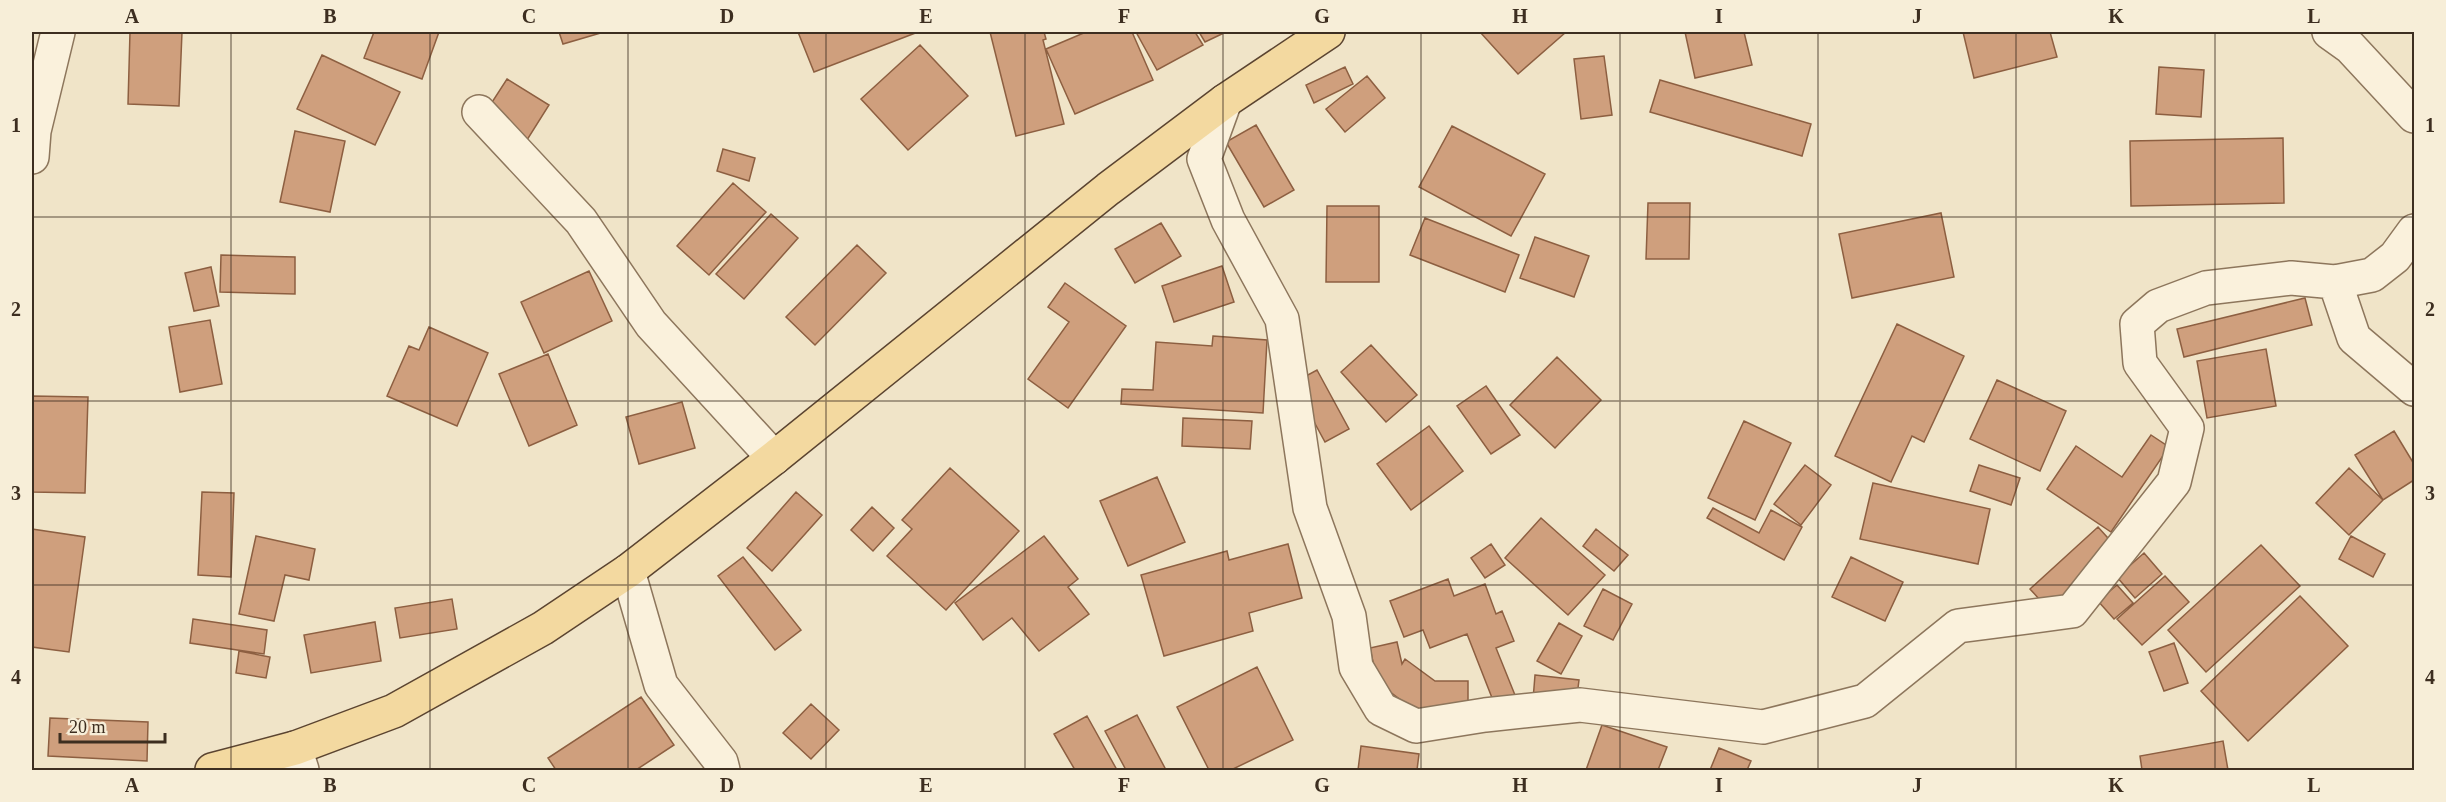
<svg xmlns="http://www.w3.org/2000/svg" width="2446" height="802" font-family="Georgia,serif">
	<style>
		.building { fill: #cf9f7d; stroke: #8d5f41; stroke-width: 1.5 }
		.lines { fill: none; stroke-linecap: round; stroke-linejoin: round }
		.minor-casing { stroke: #8d765c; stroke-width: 36 }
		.major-casing { stroke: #5b4430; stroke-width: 36 }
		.minor { stroke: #faf1dc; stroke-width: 33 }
		.major { stroke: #f3d9a0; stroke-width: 33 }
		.grid { fill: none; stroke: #3d2e20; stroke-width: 1.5; stroke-opacity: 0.55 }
		.neatline { fill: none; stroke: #3d2e20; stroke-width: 2 }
		.grid-label { font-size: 20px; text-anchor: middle; font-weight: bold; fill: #3d2e20 }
	</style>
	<rect width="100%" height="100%" fill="#f0e4c8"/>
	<path class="building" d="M130,32H182L179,106L128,104Z
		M374,32H439L422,79L364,58Z
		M559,32H604L563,44Z
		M798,32H918L814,72Z
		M990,32H1044L1046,39L1043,40L1064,124L1016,136Z
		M1086,32H1132L1153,80L1075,114L1046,49Z
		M1136,32H1195L1203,45L1157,70Z
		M1199,32H1226L1205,42Z
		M1480,32H1566L1518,74Z
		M1685,32H1744L1752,65L1695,78Z
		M1963,32H2050L2057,57L1974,78Z
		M920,45L968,96L908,150L861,99Z
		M322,55L400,92L375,145L297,109Z
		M1604,56L1612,115L1581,119L1574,59Z
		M1345,67L1353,84L1314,103L1306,85Z
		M2159,67L2204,70L2201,117L2156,114Z
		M1367,76L1385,98L1345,132L1326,109Z
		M507,79L549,105L527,140L485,113Z
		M1660,80L1811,124L1802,156L1650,112Z
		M1256,125L1294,190L1264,207L1226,142Z
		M1452,126L1545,174L1511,236L1419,187Z
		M295,131L345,141L330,212L280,202Z
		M2283,138L2284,203L2131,206L2130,141Z
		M723,149L755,158L749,181L717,171Z
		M733,183L766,212L709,275L677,246Z
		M1648,203H1690L1689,259H1646Z
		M1327,206H1379V282H1326Z
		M1941,213L1954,277L1852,298L1839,234Z
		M771,214L798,238L744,299L716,274Z
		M1425,218L1519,255L1505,292L1410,255Z
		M1161,223L1181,256L1135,283L1115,249Z
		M1535,237L1589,256L1574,297L1520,278Z
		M857,245L886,273L815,345L786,317Z
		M221,255L295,257V294L220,292Z
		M1222,266L1234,302L1174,322L1162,286Z
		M211,267L219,306L194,311L185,273Z
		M589,271L612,321L544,353L521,302Z
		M1065,283L1126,326L1068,408L1028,379L1069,322L1048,307Z
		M2305,298L2312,325L2184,357L2177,329Z
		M210,320L222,384L180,392L169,327Z
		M1897,324L1964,356L1924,442L1912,436L1891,482L1835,456Z
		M429,327L488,353L457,426L387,396L409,346L419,350Z
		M1213,336L1267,340L1263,413L1121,404L1122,389L1153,390L1156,342L1212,346Z
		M1371,345L1417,395L1386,422L1341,372Z
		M2266,349L2276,406L2207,418L2197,361Z
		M548,354L577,425L529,446L499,374Z
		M1557,357L1601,400L1555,448L1510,405Z
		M1317,370L1349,429L1325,442L1293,383Z
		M1997,380L2066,411L2040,471L1970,439Z
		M1486,386L1520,435L1491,454L1457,406Z
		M32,396L88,397L85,493L32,492Z
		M682,402L695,448L639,464L626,417Z
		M1183,418L1252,421L1250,449L1182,446Z
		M1744,421L1791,443L1755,520L1708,498Z
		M1429,426L1463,471L1411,510L1377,464Z
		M2394,431L2414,464V480L2383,500L2355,455Z
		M2151,435L2169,447L2111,532L2047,489L2076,446L2122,477Z
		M1805,465L1831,485L1801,525L1774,504Z
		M1979,465L2020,478L2011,505L1970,491Z
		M950,468L1019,531L946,610L887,556L912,529L902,520Z
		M2349,468L2383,500L2349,535L2316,503Z
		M1157,477L1185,542L1128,566L1100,501Z
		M1873,483L1990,509L1978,564L1860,539Z
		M202,492L234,493L231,577L198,575Z
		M796,492L822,515L772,571L747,548Z
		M872,507L894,528L873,551L851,530Z
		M1713,508L1759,533L1771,510L1802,527L1784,560L1707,518Z
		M1541,518L1605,575L1568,615L1505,558Z
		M2098,527L2116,547L2048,609L2030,589Z
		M32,529L85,537L69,652L32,647Z
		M1596,529L1628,555L1614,571L1583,546Z
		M256,536L315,549L309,580L285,575L274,621L239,614Z
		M1044,536L1078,579L1068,587L1089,614L1039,651L1012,618L983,640L955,603Z
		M2351,536L2385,554L2373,577L2339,559Z
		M1288,544L1302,598L1249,613L1253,631L1164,656L1141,575L1227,551L1229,560Z
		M1491,544L1505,565L1485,578L1471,558Z
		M2261,545L2300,586L2206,672L2168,630Z
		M2144,553L2162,574L2135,598L2117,577Z
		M743,557L801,630L775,650L718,576Z
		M1851,557L1903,582L1885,621L1832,597Z
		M2165,576L2189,602L2142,645L2117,619Z
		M1448,579L1454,596L1485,584L1496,614L1502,611L1514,641L1496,648L1517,700L1496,708L1467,634L1430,648L1423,630L1404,637L1390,601Z
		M2117,585L2133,603L2114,619L2098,601Z
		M1603,589L1632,604L1613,640L1584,626Z
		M2300,596L2348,646L2248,741L2201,691Z
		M452,599L457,629L400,638L395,608Z
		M193,619L267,630L264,654L190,643Z
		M375,622L381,661L311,673L304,635Z
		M1559,623L1582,636L1561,674L1537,661Z
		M1397,642L1402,664L1405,659L1435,681H1468V713L1414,710L1385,688L1379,690L1370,648Z
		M2174,643L2188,683L2164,691L2149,652Z
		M239,651L270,657L266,678L236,673Z
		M1257,667L1293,740L1231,770H1209L1177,707Z
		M1535,675L1579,680L1576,704L1533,700Z
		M641,697L674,745L636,770H556L548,758Z
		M811,704L839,730L811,759L783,733Z
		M1137,715L1166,770H1126L1105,731Z
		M1087,716L1117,770H1075L1054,734Z
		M50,718L148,722L147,761L48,756Z
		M1602,725L1667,747L1658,770H1586Z
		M2223,741L2228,770H2142L2140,756Z
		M1361,746L1419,754L1417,770H1358Z
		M1719,748L1751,761L1747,770H1710Z"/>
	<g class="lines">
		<defs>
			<path id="minor" d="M2329,32L2350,47L2414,116
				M1225,101L1204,159L1228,220L1282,319L1310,508L1349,616L1356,667L1381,709L1416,726L1485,715L1580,705L1763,727L1865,701L1958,626L2072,611L2174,482L2187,428L2140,363L2137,324L2158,306L2206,288L2291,278L2335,282L2372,275L2395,257L2414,231
				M479,112L581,221L651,324L774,458
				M32,157L34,131L58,32
				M2335,282L2354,338L2414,389
				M628,571L661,685L721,762L723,770
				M295,748L302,770"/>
			<path id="major" d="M212,770L295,748L394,711L543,628L628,571L774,458L1108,189L1225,101L1328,32"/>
		</defs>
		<use href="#minor" class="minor-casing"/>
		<use href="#major" class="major-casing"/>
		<use href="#minor" class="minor"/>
		<use href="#major" class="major"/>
	</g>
	<path class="grid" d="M231,32V770M430,32V770M628,32V770M826,32V770M1025,32V770M1223,32V770M1421,32V770M1620,32V770M1818,32V770M2016,32V770M2215,32V770M32,217H2414M32,401H2414M32,585H2414"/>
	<rect width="2446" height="802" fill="none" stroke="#f7eed8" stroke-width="66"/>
	<path d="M60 733v9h105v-9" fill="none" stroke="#3d2e20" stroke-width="3"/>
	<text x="69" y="733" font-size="18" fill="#3d2e20" stroke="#f7eed8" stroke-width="4.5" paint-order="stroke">20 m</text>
	<rect x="33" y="33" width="2380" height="736" class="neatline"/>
	<g class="grid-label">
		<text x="132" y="23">A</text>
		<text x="330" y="23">B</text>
		<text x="529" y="23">C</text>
		<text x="727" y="23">D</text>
		<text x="926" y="23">E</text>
		<text x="1124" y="23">F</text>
		<text x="1322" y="23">G</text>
		<text x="1520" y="23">H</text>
		<text x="1719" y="23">I</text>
		<text x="1917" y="23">J</text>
		<text x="2116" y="23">K</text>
		<text x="2314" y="23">L</text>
		<text x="16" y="132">1</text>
		<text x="2430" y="132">1</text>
		<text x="16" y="316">2</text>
		<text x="2430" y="316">2</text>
		<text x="16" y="500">3</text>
		<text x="2430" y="500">3</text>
		<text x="16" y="684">4</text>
		<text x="2430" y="684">4</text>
		<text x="132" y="792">A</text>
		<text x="330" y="792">B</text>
		<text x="529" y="792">C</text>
		<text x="727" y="792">D</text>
		<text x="926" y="792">E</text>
		<text x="1124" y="792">F</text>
		<text x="1322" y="792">G</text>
		<text x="1520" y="792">H</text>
		<text x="1719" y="792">I</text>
		<text x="1917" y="792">J</text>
		<text x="2116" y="792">K</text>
		<text x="2314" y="792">L</text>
	</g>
</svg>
